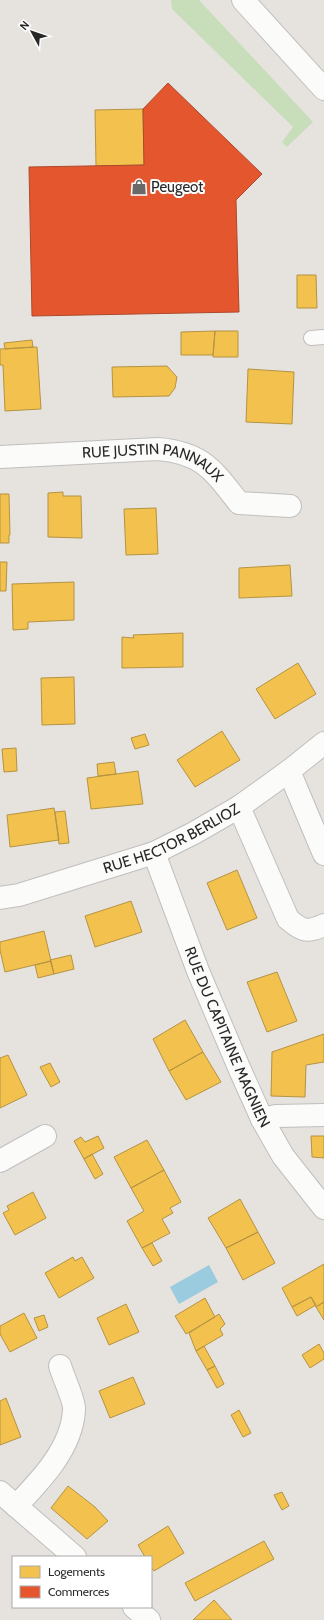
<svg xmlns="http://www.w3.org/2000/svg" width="324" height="1620" font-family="Cabin,sans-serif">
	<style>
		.green { fill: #c8deba }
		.water { fill: #9acbdf }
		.homes { fill: #f2c14e; stroke: #b59343 }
		.shops { fill: #e4572e; stroke: #ac492c }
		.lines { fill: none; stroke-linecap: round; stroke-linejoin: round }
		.service-casing { stroke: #c0bfbf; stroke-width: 16 }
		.minor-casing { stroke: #c0bfbf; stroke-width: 24 }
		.secondary-casing { stroke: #c0bfbf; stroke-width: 24 }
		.service { stroke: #fbfbfa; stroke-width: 14 }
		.minor { stroke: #fbfbfa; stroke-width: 22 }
		.secondary { stroke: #fbfbfa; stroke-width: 22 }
		.labels { text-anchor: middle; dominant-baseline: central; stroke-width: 4; stroke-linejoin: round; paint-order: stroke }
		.poi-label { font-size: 15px; fill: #282828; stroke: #fff; text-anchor: start }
		.street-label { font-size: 15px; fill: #282828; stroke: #fff }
	</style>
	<rect width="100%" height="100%" fill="#e6e3de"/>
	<path class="green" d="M171,0H199L313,122L287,147L282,142L293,127L172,9Z"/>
	<path class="water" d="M209,1265L218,1282L179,1304L170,1287Z"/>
	<path class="homes" d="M143,109L144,165L96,166L95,110Z
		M297,275H316L317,308H297Z
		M215,331L213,355H181V332Z
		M215,331H238V357H213Z
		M32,340L33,347L5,349L4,343Z
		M37,347L41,409L5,411L3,365H0V349Z
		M167,366L177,377L175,388L169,396L113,397L112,367Z
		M248,369L294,372L292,424L246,422Z
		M63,492V496H81L82,538L48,537V493Z
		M0,494H9L10,535H9V543H0Z
		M156,508L158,554L126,555L124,509Z
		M0,562H7L6,591H0Z
		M290,565L292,596L239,598V568Z
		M74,582V620L28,622V629L13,630L12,584Z
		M183,633V667L122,668V637L134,638L133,635Z
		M298,663L316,694L275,719L256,689Z
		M74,677L75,724L42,725L41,678Z
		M222,731L240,760L195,787L177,760Z
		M145,734L149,745L135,749L131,738Z
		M16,748L17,771L4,772L2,749Z
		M114,762L116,774L98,776L97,764Z
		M138,771L143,804L91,809L87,778Z
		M54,808L59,840L10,847L7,815Z
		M65,811L69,843L59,844L55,812Z
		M237,870L257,918L227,930L207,883Z
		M131,901L142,932L95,947L85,916Z
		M44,931L51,961L5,972L0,950V942Z
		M71,955L74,969L54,974L50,960Z
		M51,961L54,974L38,978L35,965Z
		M277,972L297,1021L267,1032L247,982Z
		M185,1020L203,1052L169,1071L153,1039Z
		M324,1034V1062L306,1065L305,1097L271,1096L272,1052Z
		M203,1052L221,1082L186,1100L169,1071Z
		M8,1055L27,1095L0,1108V1058Z
		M50,1063L60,1082L51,1087L40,1067Z
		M98,1136L104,1148L84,1159L74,1141L81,1137L85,1142Z
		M311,1136H324V1158L312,1157Z
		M147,1140L164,1170L131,1188L114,1157Z
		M92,1154L103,1174L95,1179L84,1159Z
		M164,1170L181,1202L170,1208L173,1213L162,1219L170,1233L142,1248L127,1221L144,1211L131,1188Z
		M33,1192L46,1218L15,1235L3,1213L9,1210L7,1206Z
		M240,1199L258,1232L226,1248L208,1218Z
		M258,1232L275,1263L243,1280L226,1248Z
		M152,1243L162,1261L153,1266L142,1248Z
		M73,1257L75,1261L82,1257L94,1278L59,1298L45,1273Z
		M324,1264V1302L316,1307L311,1297L292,1307L282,1288Z
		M311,1297L316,1305L297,1316L292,1307Z
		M205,1298L215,1317L186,1334L175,1316Z
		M324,1302V1320L316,1307Z
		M126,1304L139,1332L109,1345L97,1318Z
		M24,1313L37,1338L10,1352L0,1334V1326Z
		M219,1314L225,1324L220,1329L223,1335L196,1351L189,1333Z
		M44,1315L48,1327L39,1331L34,1318Z
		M319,1344L324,1353V1359L310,1368L302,1355Z
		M204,1346L215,1366L207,1370L196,1351Z
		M215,1366L224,1384L217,1388L207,1370Z
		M133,1377L145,1404L110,1418L99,1391Z
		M6,1398L21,1437L0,1445V1401Z
		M239,1410L251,1433L243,1437L231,1415Z
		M68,1486L95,1507L108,1521L87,1539L51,1508Z
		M282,1492L289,1506L282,1510L274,1495Z
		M168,1526L184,1553L154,1571L151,1567V1557H145L138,1545Z
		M264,1541L274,1559L195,1601L185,1583Z
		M214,1600L232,1620H193Z"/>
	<path class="shops" d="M168,83L262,174L236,200L239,312L32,316L29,167L144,165L143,109Z"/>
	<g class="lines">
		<defs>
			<path id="service" d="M311,338L324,337"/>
			<g id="minor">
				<path id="s1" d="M0,457L158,449C203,453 213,470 239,503L290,506"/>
				<path d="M289,771L324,854"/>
				<path d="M239,807L288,919C302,931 307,933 324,925"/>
				<path id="s2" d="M154,853L198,971L240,1070L262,1119L283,1156L324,1208"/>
				<path id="s3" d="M0,898L19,895L154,853L194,833L239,807L289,771L324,743"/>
				<path d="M262,1119L276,1116L324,1115"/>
				<path d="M0,1161L45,1136"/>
				<path d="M0,1492L75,1557"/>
				<path d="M16,1506C41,1480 72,1448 74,1410C75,1402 63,1376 60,1366"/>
				<path d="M134,1607L149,1620"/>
			</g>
			<path id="secondary" d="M243,0L324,89"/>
		</defs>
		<use href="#service" class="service-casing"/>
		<use href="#minor" class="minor-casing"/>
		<use href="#secondary" class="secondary-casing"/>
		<use href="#service" class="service"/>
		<use href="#minor" class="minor"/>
		<use href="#secondary" class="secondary"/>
	</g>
	<defs>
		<symbol id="shop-bare" viewBox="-9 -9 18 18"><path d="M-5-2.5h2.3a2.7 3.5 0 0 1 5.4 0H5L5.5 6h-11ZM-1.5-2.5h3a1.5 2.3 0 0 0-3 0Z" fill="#6a6968" stroke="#fff" stroke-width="2.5" paint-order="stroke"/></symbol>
	</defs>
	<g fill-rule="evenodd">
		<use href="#shop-bare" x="128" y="176" width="22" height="22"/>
	</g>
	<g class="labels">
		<g class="poi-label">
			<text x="151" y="187">Peugeot</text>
		</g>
		<g class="street-label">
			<text stroke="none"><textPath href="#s1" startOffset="156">RUE JUSTIN PANNAUX</textPath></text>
			<text stroke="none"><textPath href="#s3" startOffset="182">RUE HECTOR BERLIOZ</textPath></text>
			<text stroke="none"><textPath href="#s2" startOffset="198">RUE DU CAPITAINE MAGNIEN</textPath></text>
		</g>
	</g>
	<rect x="12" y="1556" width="140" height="52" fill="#ffffff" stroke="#a9a9a9"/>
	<rect x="20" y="1566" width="20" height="12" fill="#f2c14e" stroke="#a9a9a9"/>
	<text x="48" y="1576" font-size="12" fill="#282828">Logements</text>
	<rect x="20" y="1586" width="20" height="12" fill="#e4572e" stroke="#a9a9a9"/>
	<text x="48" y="1596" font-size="12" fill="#282828">Commerces</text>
	<g transform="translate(32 32) rotate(310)" stroke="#ffffff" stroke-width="3" paint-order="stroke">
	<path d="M0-3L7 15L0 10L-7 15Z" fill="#282828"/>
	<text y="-6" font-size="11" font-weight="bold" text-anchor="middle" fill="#282828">N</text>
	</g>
</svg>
